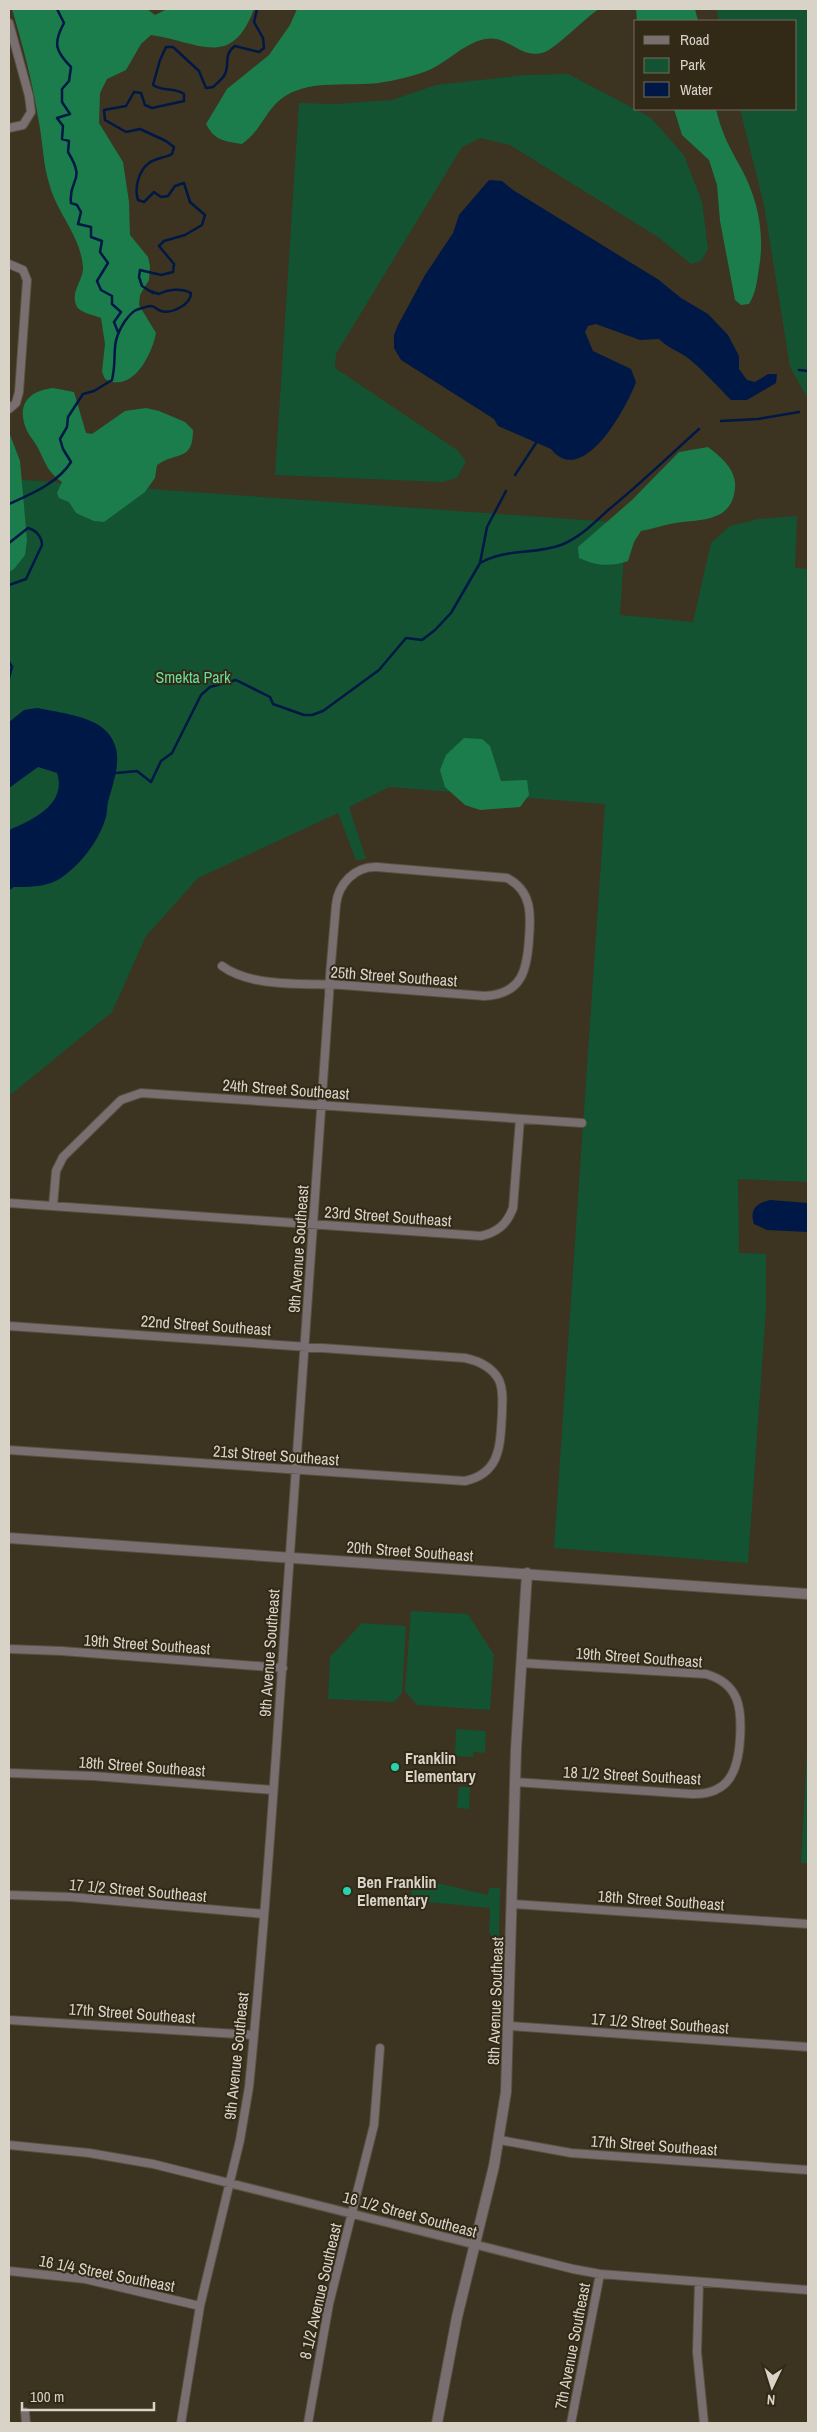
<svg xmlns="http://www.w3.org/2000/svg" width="817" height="2432" font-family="'Archivo Narrow',sans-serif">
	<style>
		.green { fill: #145332 }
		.forest { fill: #1b7d4c }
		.water { fill: #001846 }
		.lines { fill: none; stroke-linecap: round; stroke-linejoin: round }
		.stream { stroke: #001846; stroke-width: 2.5 }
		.minor-casing { stroke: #58503f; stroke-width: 10 }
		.tertiary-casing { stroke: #58503f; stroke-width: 12 }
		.minor { stroke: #796e70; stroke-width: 8 }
		.tertiary { stroke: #796e70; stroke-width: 10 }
		.poi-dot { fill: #26d5ae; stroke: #322917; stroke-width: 2 }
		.labels { text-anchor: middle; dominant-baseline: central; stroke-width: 4; stroke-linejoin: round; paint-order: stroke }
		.park-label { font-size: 16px; fill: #66de99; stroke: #322917 }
		.street-label { font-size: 16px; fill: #d8d2c7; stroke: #322917 }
		.poi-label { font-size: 16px; font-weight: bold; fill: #d8d2c7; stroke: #322917; text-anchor: start }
	</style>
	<rect width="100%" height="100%" fill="#3c3321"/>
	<path class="green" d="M716,9H808V399L790,367L764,205L740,109H796V21H719Z
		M568,74L650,117L684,155L702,202L708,249L701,261L691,264L658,237L510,145L480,138L462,147L336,354L335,368L457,450L466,461L457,478L442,482L275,475L299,103L335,104L392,100L436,85L525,75Z
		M9,479L626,523L620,615L693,622L711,543L730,526L759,519L797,516L795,568L808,569V1182L738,1179L739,1253L766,1254V1310L748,1563L554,1548L605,804L389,787L349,807L366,859L356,860L338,813L198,878L146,936L112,1012L9,1096Z
		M411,1611L468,1614L494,1655L490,1710L417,1705L405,1691Z
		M362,1623L406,1626L402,1693L394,1702L328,1699L330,1657Z
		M456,1729L486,1731L485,1753L473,1752V1757L455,1756Z
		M808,1732V1863H801Z
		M459,1787H470L469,1809L457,1808Z
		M423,1874H426L425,1880L487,1895L490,1888H500L499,1937L493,1938L489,1932L490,1908L417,1901L411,1895L414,1878Z"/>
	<path class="forest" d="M12,9H147L155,15L167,9H254C231,71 197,41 151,35L141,44L126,70L107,79L100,93L99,123L123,162L129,202L130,235L148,257L150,266L149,280L140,295L139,305L156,333C152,355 132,394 105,379L102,372L105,344L101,318C94,315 81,313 77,307C69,292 84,280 83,267C81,236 56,212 49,183C43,164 43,143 39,123C33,84 23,46 12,9Z
		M297,9H599C585,18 556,48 545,52C520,61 509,34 485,39C461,44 445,66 421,73C403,79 381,84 362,84C342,85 320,83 301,89C266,99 266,128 242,144C224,141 215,141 206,124L227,89L269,55L290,25Z
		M636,9H695L698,21H637Z
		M674,109H716C722,134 729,146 741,168C758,199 765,234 759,268C757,281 756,293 749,304L741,305L735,300L720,221L717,185L709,160L682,135Z
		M53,388L74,392L86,433L92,434L125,411L146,408L159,411L185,422L193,430C193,462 177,451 157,465L155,478L145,492L104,522L94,521L76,513L69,502L59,498L57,493L62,482C48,473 45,462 38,448C35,442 30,437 27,431C16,406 27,391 53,388Z
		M9,432L20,461L27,540L25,555L14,569L9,572Z
		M708,447C721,457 737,470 735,488C732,523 700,519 675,523C664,525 652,529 641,531L634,542L628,561C610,567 597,566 579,558L578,547L632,500L679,452Z
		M464,738L482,739L490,746L501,781L527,780L529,795L520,807L480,810L465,805L445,787L440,770L446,755Z"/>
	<path class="water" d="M489,180L502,181L513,190L659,280L681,298L708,314L728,335L739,356V369L747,380L755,382L768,374H777L776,383L747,400H731C716,385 705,372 688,358C678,351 668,348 659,339L640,340L596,324L588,326L585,332L593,351L631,369L636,382C627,407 583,489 551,449L498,426L494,419L401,360L394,348V335L398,325L425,275L453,233L459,215Z
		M37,708C53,711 87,716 100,726C128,746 115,776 108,802C107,807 107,813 106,817C99,841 81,864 61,878C46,888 26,887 9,887V830C33,820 67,804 57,773L38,767L9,788V722L24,710Z
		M770,1200L808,1203V1232L767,1230L754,1224C749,1209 757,1203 770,1200Z"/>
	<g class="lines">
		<path class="stream" d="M57,9L64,23C53,43 55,51 71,67L69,81L62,89V102L70,114L57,118L63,126L62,139L69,141L68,152C87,183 68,178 71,203L77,205L81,212L78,224L91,227V237L102,241L100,252L108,263L97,281L101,290L112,296V304L121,312L114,322L118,332
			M799,370L808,371
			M721,421L758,419L799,412
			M515,475L536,443
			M9,504C31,494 58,483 71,462L63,449L60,439L67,427L68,417L83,394L94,391L112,380C118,355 109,345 125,321C128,317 132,312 136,310C139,309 148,306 151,306C155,306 157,310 161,311C173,314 191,304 191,293C182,288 168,289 159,294L150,291L153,293L142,286L139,277L140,270L161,275L173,272L174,264L159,246L164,241L185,235L202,225L205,215L190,202L184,183L175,186L168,196L161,197L154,192L144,202L138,200C134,188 139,170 149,163C155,158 165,158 172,154L174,147L166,141L140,129L126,132L105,120L104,110L126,106L134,92L141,93L145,105L152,108L184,101V94C175,87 163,92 153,85L160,60L166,47H173L199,71L206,88L213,87C217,83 223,79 225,74C230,64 223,54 235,46L259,52L264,48L263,38L254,22L257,9
			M9,543L28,528C36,530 42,537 42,545L26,579L9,585
			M480,563C506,548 534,555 561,545C579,538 593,524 607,511C639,485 668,457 699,429
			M9,662L12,667L9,678
			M116,773L137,771L151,782L161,761L172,753L201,695L210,687L236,680L270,697L273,704L304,715H312L323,711L379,670L406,638L422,640L435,630L451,613L480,563L487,527L506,491
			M9,889L12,887"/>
		<defs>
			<path id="minor" d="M9,23L29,96L31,112L23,125L9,128
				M9,264L23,270L27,280L19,392L16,403L9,409
				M9,1203L481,1236C498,1232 507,1224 513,1208L520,1119
				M53,1206L56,1171L63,1157L121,1100L141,1093L582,1123
				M9,1326L465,1358C479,1361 492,1367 499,1380C504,1391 502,1403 502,1414C500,1445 501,1473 465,1481L9,1450
				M9,1649L62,1651L283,1668
				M9,1773L93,1776L273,1790
				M515,1782L692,1794C729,1795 738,1771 740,1739C742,1709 740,1684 706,1674L521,1663
				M9,1895L71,1897L264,1914
				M513,1904L808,1924
				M9,2020L254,2035
				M510,2026L808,2047
				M500,2140L571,2153L808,2170
				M9,2145L89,2153L153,2164L573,2269L600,2274L808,2290
				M9,2271L85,2279L200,2306
				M699,2282L697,2352L704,2423
				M25,2412L26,2423
				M181,2423L200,2306L240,2140L249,2087C267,1905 278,1722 291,1539C303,1358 317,1177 329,996L330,975L336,905C338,884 355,866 377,867L507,878C532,891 531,914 529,939C527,970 522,994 485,996L342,985C305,983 252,988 222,966
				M308,2423L329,2304L374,2125L380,2048
				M571,2423L600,2274"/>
			<path id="tertiary" d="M9,1538L808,1594
				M437,2423L457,2317L494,2166L506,2092L516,1749L527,1573"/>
		</defs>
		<use href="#minor" class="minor-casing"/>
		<use href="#tertiary" class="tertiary-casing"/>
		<use href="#minor" class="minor"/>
		<use href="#tertiary" class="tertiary"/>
	</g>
	<g class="poi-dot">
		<circle cx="395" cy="1767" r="5"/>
		<circle cx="347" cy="1891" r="5"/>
	</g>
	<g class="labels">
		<g class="park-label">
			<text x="193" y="677">Smekta Park</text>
		</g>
		<g class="street-label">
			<text transform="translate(394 976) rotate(4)">25th Street Southeast</text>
			<text transform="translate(286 1089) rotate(4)">24th Street Southeast</text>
			<text transform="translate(388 1216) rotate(4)">23rd Street Southeast</text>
			<text transform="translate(298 1249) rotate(-86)">9th Avenue Southeast</text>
			<text transform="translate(206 1325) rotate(4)">22nd Street Southeast</text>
			<text transform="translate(276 1455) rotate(4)">21st Street Southeast</text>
			<text transform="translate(410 1551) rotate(4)">20th Street Southeast</text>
			<text transform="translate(147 1644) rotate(4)">19th Street Southeast</text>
			<text transform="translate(269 1653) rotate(-86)">9th Avenue Southeast</text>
			<text transform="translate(639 1657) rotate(4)">19th Street Southeast</text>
			<text transform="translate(142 1766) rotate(4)">18th Street Southeast</text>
			<text transform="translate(632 1775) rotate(3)">18 1/2 Street Southeast</text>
			<text transform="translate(138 1890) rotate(5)">17 1/2 Street Southeast</text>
			<text transform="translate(661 1900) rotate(4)">18th Street Southeast</text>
			<text transform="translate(495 2001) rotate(-88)">8th Avenue Southeast</text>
			<text transform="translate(132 2013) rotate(4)">17th Street Southeast</text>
			<text transform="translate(660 2023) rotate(4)">17 1/2 Street Southeast</text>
			<text transform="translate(236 2056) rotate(-84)">9th Avenue Southeast</text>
			<text transform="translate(654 2145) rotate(4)">17th Street Southeast</text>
			<text transform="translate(410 2214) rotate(15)">16 1/2 Street Southeast</text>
			<text transform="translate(107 2273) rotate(11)">16 1/4 Street Southeast</text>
			<text transform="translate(320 2291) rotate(-77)">8 1/2 Avenue Southeast</text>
			<text transform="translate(572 2346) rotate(-79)">7th Avenue Southeast</text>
		</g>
		<g class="poi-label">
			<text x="405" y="1758">Franklin<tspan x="405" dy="18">Elementary</tspan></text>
			<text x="357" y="1882">Ben Franklin<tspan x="357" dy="18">Elementary</tspan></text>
		</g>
	</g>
	<rect width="817" height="2432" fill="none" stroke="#d8d2c7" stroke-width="20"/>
	<rect x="634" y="20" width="162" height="90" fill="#322917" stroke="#746d5d"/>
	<rect x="644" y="36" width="25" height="8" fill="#796e70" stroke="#746d5d"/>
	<text x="680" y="45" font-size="15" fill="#d8d2c7">Road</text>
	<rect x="644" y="58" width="25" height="15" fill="#145332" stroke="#746d5d"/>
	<text x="680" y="70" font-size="15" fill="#d8d2c7">Park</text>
	<rect x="644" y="82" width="25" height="15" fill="#001846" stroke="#746d5d"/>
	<text x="680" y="95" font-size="15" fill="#d8d2c7">Water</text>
	<g transform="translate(772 2387) rotate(184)" stroke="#322917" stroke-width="4" paint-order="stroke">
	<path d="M0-4L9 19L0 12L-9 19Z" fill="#d8d2c7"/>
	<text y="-8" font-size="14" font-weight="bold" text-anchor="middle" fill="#d8d2c7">N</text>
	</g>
	<path d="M22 2402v8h132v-8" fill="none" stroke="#d8d2c7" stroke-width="2.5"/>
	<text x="30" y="2402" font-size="15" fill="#d8d2c7" stroke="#322917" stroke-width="4" paint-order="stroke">100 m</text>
</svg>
